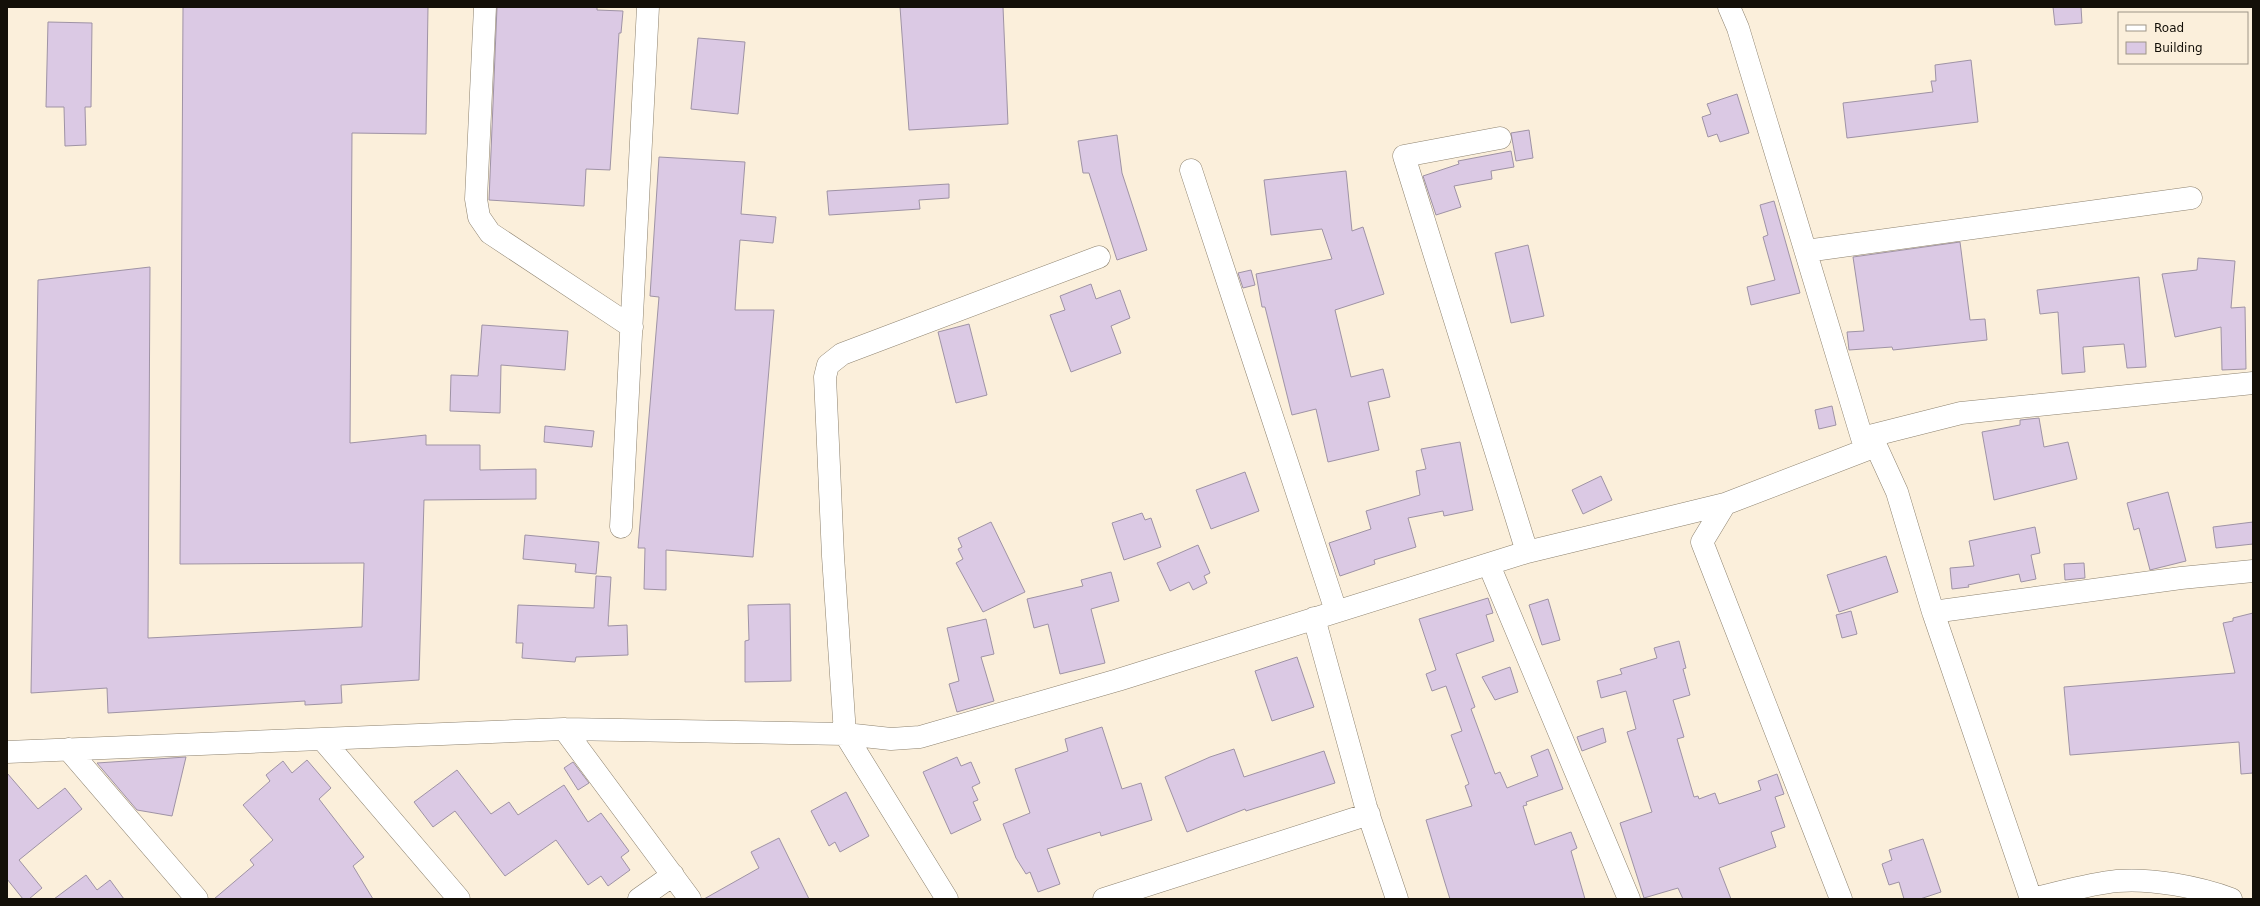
<svg xmlns="http://www.w3.org/2000/svg" width="2260" height="906" font-family="'DejaVu Sans',sans-serif">
	<style>
		.building { fill: #dbc9e4; stroke: #9f93a5 }
		.lines { fill: none; stroke-linecap: round; stroke-linejoin: round }
		.minor-casing { stroke: #8d826f; stroke-width: 23 }
		.minor { stroke: #fff; stroke-width: 22 }
	</style>
	<rect width="100%" height="100%" fill="#fbefdb"/>
	<path class="building" d="M183,7H428L426,134L352,133L350,443L426,435V445H480V470L536,469V499L424,500L419,680L341,685L342,703L305,705V701L108,713L107,688L31,693L38,280L150,267L148,638L362,627L364,563L180,564Z
		M497,7H597V10L623,11L621,33H619L610,170L586,169L584,206L489,200Z
		M900,7H1003L1008,124L909,130Z
		M2053,7H2081L2082,23L2055,25Z
		M48,22L92,23L91,107H85L86,145L65,146L64,107H46Z
		M698,38L745,42L738,114L691,109Z
		M1971,60L1978,122L1847,138L1843,103L1933,92L1931,81H1936L1935,65Z
		M1737,94L1749,133L1720,142L1717,134L1708,137L1702,117L1711,114L1707,104Z
		M1529,130L1533,158L1516,161L1511,133Z
		M1117,135L1122,173L1147,250L1117,260L1089,173H1083L1078,141Z
		M1511,151L1514,167L1491,171L1492,179L1454,186L1461,207L1436,215L1423,176L1459,164L1458,161Z
		M659,157L745,162L741,214L776,217L773,243L740,240L735,310H774L753,557L666,550V590L644,589L645,548H638L659,297L650,296Z
		M1346,171L1352,231L1363,227L1384,294L1335,310L1351,377L1383,369L1390,397L1368,402L1379,450L1328,462L1316,409L1292,415L1265,307H1262L1256,274L1332,259L1322,229L1271,235L1264,180Z
		M949,184V198L919,200L920,209L829,215L827,191Z
		M1774,201L1800,293L1751,305L1747,287L1775,280L1763,237L1768,235L1760,205Z
		M1960,242L1970,320L1985,319L1987,340L1893,350L1892,347L1849,350L1847,332L1864,331L1853,257Z
		M1528,245L1544,316L1511,323L1495,253Z
		M2198,258L2235,261L2231,308L2245,307L2246,369L2222,370L2221,327L2175,337L2162,274L2197,270Z
		M1251,270L1255,285L1243,288L1238,273Z
		M2139,277L2146,367L2127,368L2124,344L2083,347L2085,372L2062,374L2058,312L2040,314L2037,290Z
		M1091,284L1096,299L1120,290L1130,318L1111,326L1121,353L1071,372L1050,315L1065,310L1060,296Z
		M969,324L987,395L956,403L938,332Z
		M482,325L568,331L565,370L501,365L500,413L450,411L451,375L478,376Z
		M1832,406L1836,425L1819,429L1815,410Z
		M2039,418L2044,447L2068,442L2077,479L1994,500L1982,432L2020,425V420Z
		M545,426L594,431L592,447L544,442Z
		M1460,442L1473,510L1444,516L1443,511L1408,518L1416,547L1374,560L1375,564L1340,576L1329,543L1371,529L1366,511L1420,495L1416,471L1426,469L1421,449Z
		M1245,472L1259,511L1211,529L1196,490Z
		M1601,476L1612,500L1583,514L1572,490Z
		M2168,492L2186,561L2150,570L2139,528L2134,530L2127,503Z
		M1142,513L1145,520L1151,518L1161,547L1124,560L1112,523Z
		M991,522L1025,592L983,612L956,563L963,559L958,549L962,547L958,538Z
		M2253,522V544L2216,548L2213,527Z
		M2035,527L2040,553L2031,555L2036,579L2021,582L2019,574L1968,585L1969,587L1952,589L1950,568L1974,566L1969,541Z
		M525,535L599,542L596,574L575,572L576,564L523,559Z
		M1198,545L1210,573L1204,576L1207,583L1193,590L1189,582L1170,591L1157,563Z
		M1886,556L1898,592L1839,612L1827,575Z
		M2084,563L2085,578L2065,580L2064,564Z
		M1111,572L1119,601L1091,609L1105,663L1060,674L1048,624L1034,628L1027,599L1083,586L1081,580Z
		M596,576L611,577L608,626L627,625L628,655L576,657L575,662L522,658L523,643H516L518,605L594,608Z
		M1488,598L1493,613L1486,615L1494,641L1456,654L1475,707L1471,709L1495,774L1500,772L1507,788L1538,776L1531,756L1548,749L1563,789L1526,802L1527,805L1523,806L1535,845L1571,832L1577,848L1571,851L1585,899H1450L1445,883L1426,820L1472,806L1465,786L1469,784L1451,735L1462,731L1446,686L1432,691L1426,674L1436,670L1419,619Z
		M1548,599L1560,640L1542,645L1529,605Z
		M790,604L791,681L745,682V641L749,640L748,605Z
		M1851,611L1857,634L1842,638L1836,615Z
		M2253,613V773L2241,774L2239,742L2070,755L2064,687L2235,673L2223,623L2233,621V618Z
		M986,619L994,654L981,657L994,701L957,712L949,684L959,681L947,628Z
		M1679,641L1686,668L1683,669L1690,695L1673,700L1684,737L1677,739L1694,797L1698,796L1699,799L1715,793L1719,804L1761,790L1758,781L1777,774L1784,794L1775,797L1785,827L1771,832L1776,847L1719,868L1731,899H1683L1678,888L1644,898L1620,823L1652,812L1627,732L1636,729L1626,691L1601,698L1597,681L1622,674L1620,669L1657,658L1654,648Z
		M1297,657L1314,707L1272,721L1255,671Z
		M1510,667L1518,692L1495,700L1482,677Z
		M1102,727L1122,789L1141,783L1152,820L1101,836L1100,832L1047,849L1060,884L1038,892L1030,872L1026,874L1016,858L1003,824L1030,813L1015,769L1068,751L1065,739Z
		M1603,728L1606,742L1582,751L1577,737Z
		M1234,749L1244,777L1324,751L1335,783L1246,811L1245,809L1187,832L1165,777L1210,757Z
		M186,757L172,816L137,810L97,763Z
		M957,757L961,766L971,762L980,783L972,787L978,800L973,802L981,820L951,834L923,772Z
		M307,760L331,788L319,799L364,857L353,866L373,899H214L254,865L250,860L273,840L243,805L270,781L266,775L283,761L292,773Z
		M573,762L589,783L578,790L564,768Z
		M457,770L491,814L509,802L518,815L564,785L588,822L601,813L629,851L621,857L630,870L608,886L601,876L588,885L556,840L505,876L455,811L433,827L414,802Z
		M7,773L38,809L65,788L82,809L19,860L42,888L29,899H23L7,879Z
		M846,792L869,836L840,852L835,842L829,846L811,811Z
		M779,838L809,899H704L759,868L751,852Z
		M1923,839L1941,892L1920,899H1904L1899,882L1889,885L1882,864L1892,860L1889,850Z
		M86,875L97,890L110,880L124,899H54Z"/>
	<g class="lines">
		<defs>
			<path id="minor" d="M485,7L476,199L479,217L490,233L632,327
				M1729,7L1738,28L1862,438L1876,446L1897,492L1933,612L2031,899
				M1500,138L1404,156L1527,552
				M1191,170L1336,611
				M1806,251L2191,198
				M1862,438L1961,413L2253,383
				M1725,504L1702,542L1841,899
				M621,527L648,7
				M1489,565L1629,899
				M1933,612L2181,578L2253,571
				M1314,618L1366,807L1397,899
				M564,729L690,899
				M323,740L459,899
				M68,749L197,899
				M7,752L564,729L845,734L891,739L920,737L1118,680L1527,552L1725,504L1876,446
				M639,899L673,875
				M947,899L845,734L833,556L825,377L828,365L842,354L1099,257
				M1104,899L1369,814
				M2031,899C2059,893 2088,884 2117,881C2151,878 2199,887 2231,899"/>
		</defs>
		<use href="#minor" class="minor-casing"/>
		<use href="#minor" class="minor"/>
	</g>
	<rect width="2260" height="906" fill="none" stroke="#130f08" stroke-width="16"/>
	<rect x="2118" y="12" width="130" height="52" fill="#fbefdb" stroke="#9e9587"/>
	<rect x="2126" y="25" width="20" height="6" fill="#ffffff" stroke="#9e9587"/>
	<text x="2154" y="32" font-size="12" fill="#130f08">Road</text>
	<rect x="2126" y="42" width="20" height="12" fill="#dbc9e4" stroke="#9e9587"/>
	<text x="2154" y="52" font-size="12" fill="#130f08">Building</text>
</svg>
